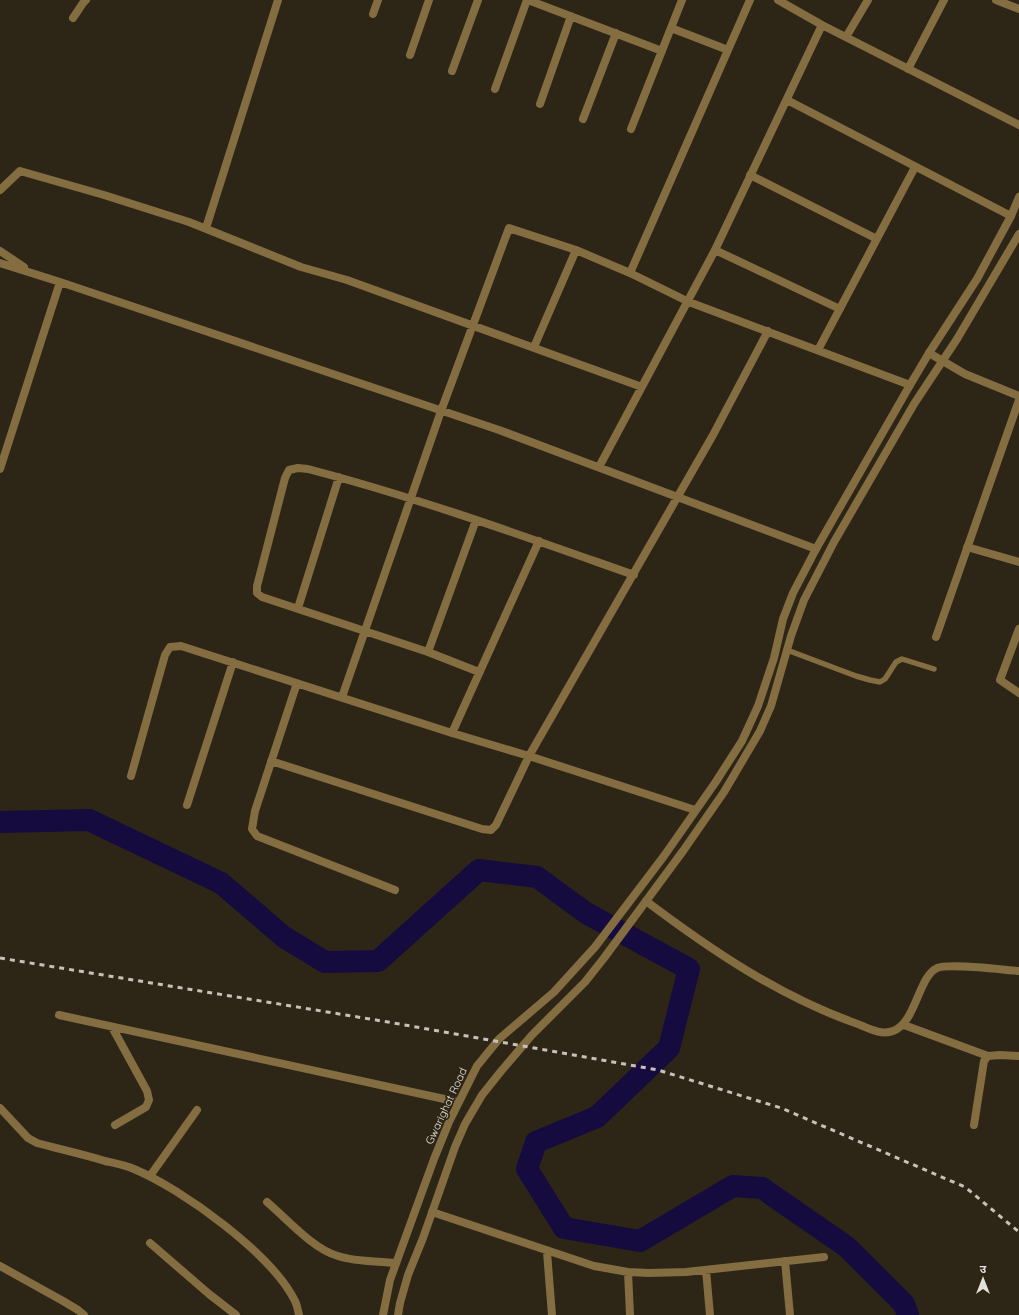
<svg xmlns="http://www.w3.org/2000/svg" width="1019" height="1315" font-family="Quicksand,'Noto Sans Devanagari',sans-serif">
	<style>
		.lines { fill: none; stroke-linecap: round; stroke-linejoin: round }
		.river { stroke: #150b3e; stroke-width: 22 }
		.service { stroke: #836d41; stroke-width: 5.5 }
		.minor { stroke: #836d41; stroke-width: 8 }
		.tertiary { stroke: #836d41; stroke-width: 8 }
		.rail { stroke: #c7c2b8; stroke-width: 3; stroke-dasharray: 5 5; stroke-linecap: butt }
		.labels { text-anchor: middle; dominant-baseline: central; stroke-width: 3.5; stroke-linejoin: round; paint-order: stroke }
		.street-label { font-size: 11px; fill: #e5e0d7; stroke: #2d2617 }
	</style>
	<rect width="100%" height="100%" fill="#2d2617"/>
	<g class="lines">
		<path class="river" d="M0,822L89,820L221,883L284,937L325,962L378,961L479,870L537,877L586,913L689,969L669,1048L597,1117L536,1142L527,1169L564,1228L640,1241L733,1186L762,1188L847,1247L904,1304L908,1315"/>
		<path class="service" d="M787,650L856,676L870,680L880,682L885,679L896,662L902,659L934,669"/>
		<path class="minor" d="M528,0L662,51
			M778,0L822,25L1019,125
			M996,0L1019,9
			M373,14L378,0
			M73,18L83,3L86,0
			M671,28L728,50
			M846,37L868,0
			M410,55L429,0
			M908,69L944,0
			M452,71L478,0
			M495,89L527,0
			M787,100L1011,216
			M540,104L571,16
			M583,119L616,33
			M631,129L682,0
			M750,175L877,239
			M0,190L20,171L104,195L189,222L301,267L347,280L642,387
			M206,228L278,0
			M715,250L840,309
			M0,251L24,267
			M0,263L60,282L499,430L816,549
			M630,273L750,0
			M534,347L576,250
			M818,350L915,167
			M929,353L965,374L1019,396
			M599,467L715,250L822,25
			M0,469L60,282
			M967,547L1019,562
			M298,608L339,477
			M1019,629L1000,680L1019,693
			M936,637L1019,400
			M428,652L476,520
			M479,672L428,652L262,597L257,593V586L285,478L289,470L298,468L308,469C419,498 526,537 634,575
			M297,683L255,811L252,829L257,836L395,890
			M342,697L441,411L509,228L576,250L630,273L689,302L910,385
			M452,733L539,541
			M271,761L482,829L491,830L496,825L529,756L713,435L768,331
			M131,776L165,655L170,647L181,646L452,733L529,756L695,810
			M187,805L233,662
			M646,901C711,950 779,996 855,1023C866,1027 881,1036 893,1031C916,1023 918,977 937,968C949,963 1004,970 1019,971
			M59,1015L458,1102
			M904,1025L988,1056
			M112,1027L147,1091L149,1100L146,1107L115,1125
			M0,1108L28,1138L37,1143C59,1149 82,1154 105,1161C114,1163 125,1165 134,1169C182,1189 272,1254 295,1301C297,1305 298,1310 299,1315
			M974,1125L984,1061L988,1056L1000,1055L1019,1056
			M150,1176L197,1110
			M267,1202C287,1219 313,1249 338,1256C356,1262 377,1261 395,1263
			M432,1212L594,1266L628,1272L649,1273L686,1272L824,1257
			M150,1243L209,1294L236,1315
			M547,1252L552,1315
			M785,1261L790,1315
			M0,1266L63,1301L78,1310L84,1315
			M706,1270L710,1315
			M628,1272L630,1315"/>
		<path class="tertiary" d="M383,1315L390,1280L434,1159L449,1122L477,1066L499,1039L554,992L595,947L664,856L715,783L742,741L758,706L774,658L783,619L793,593L816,549L910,385L929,353L977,279L1011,216L1019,197
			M398,1315L400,1303L408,1275L423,1238L455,1147L465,1124L482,1095L502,1070L532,1035L585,982L604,958L683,851L724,792L760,731L771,706L791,636L804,600L834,542L914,404L957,339L1019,234"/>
		<path class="rail" d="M0,958L388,1022L658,1070L781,1108L965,1187L1019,1232"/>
	</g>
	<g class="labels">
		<g class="street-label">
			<text transform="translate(446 1106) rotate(-65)">Gwarighat Road</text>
		</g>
	</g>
	<g transform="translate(983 1279)" stroke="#2d2617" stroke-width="3" paint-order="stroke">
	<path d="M0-3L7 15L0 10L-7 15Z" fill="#e5e0d7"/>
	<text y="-6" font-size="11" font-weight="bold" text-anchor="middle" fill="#e5e0d7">उ</text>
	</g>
</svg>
